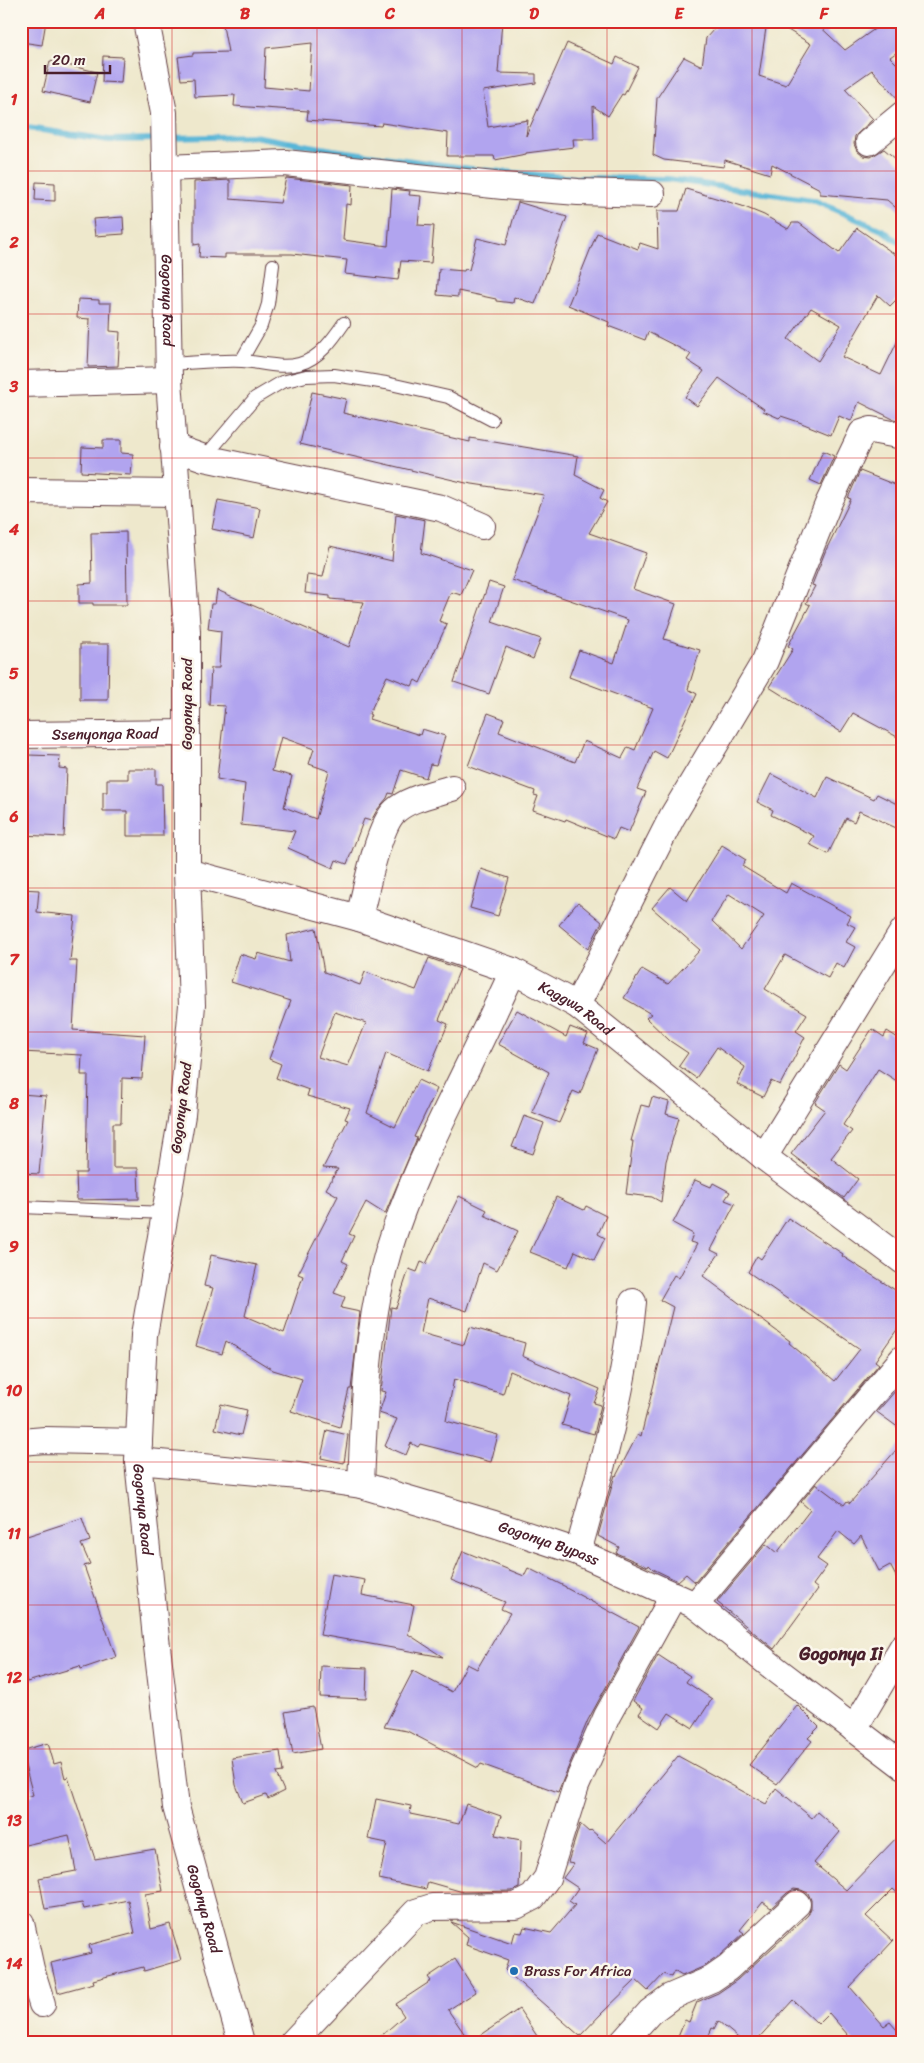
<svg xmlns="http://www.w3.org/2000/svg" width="924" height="2063" font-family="Sriracha,sans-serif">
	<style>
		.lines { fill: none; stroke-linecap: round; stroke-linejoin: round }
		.stream { stroke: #59b6d7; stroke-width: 6 }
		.building { fill: #b1a4ef; fill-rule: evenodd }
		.service-casing { stroke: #633d43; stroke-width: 14 }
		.minor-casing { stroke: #633d43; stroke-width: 28 }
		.service { stroke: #fff; stroke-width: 12 }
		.minor { stroke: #fff; stroke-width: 26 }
		.grid { fill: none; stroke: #d62828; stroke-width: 1; stroke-opacity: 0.55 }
		.poi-dot { fill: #1f6fb2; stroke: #fbf7ec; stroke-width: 2 }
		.labels { text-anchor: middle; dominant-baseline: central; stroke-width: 5; stroke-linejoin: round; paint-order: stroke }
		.street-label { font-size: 15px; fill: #4a1f2b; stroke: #fbf7ec }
		.poi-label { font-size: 15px; fill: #4a1f2b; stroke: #fbf7ec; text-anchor: start }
		.quarter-label { font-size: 18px; font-weight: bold; fill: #4a1f2b; stroke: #fbf7ec }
		.neatline { fill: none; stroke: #d62828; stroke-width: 2 }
		.grid-label { font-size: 16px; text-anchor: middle; font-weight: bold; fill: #d62828 }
	</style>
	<rect width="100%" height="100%" fill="#fbf7ec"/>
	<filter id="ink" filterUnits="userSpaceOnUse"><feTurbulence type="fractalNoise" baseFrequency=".02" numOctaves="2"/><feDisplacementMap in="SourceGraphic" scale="10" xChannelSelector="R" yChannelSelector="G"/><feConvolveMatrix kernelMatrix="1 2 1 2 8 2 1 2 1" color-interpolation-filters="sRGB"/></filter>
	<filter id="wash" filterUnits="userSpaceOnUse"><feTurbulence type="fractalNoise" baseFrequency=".0096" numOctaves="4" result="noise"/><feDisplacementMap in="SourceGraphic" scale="20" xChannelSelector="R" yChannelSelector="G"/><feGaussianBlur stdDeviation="1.12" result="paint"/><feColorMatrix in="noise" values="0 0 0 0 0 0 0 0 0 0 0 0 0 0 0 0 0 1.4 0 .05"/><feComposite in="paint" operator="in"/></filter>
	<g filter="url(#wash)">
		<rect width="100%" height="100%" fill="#eee8cc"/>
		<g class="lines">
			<path class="stream" d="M21,127L109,140L158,139
				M170,138L254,136L333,150L478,170L575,178L668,179L813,200L884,231L903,246"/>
		</g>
		<g id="blocks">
			<path class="building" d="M21,21H46L42,45L21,42Z
				M235,21H502L498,73L536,74V83L483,91L488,127L528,120L526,136L567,43L614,64L617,57L638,67L624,95L622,94L608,116L593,106L594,139H573L574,147L526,153V154L495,160L494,156H447L448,133L382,123L381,126L307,120L308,111L234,106L235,95L195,97L194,79L181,80L178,57L193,55V53L228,52L223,26L236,24ZM312,43L309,91L264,87L266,48Z
				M721,21H767L759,76L786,85L811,44L773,21H814L845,50L886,21H903V48L890,57L903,70V99L899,100L872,70L845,89L873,119L855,136L854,144L857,151L863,156L871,157L884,149L903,165V214L887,200L820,194V189L772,164L770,174L725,160L724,167L664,160L653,155L657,98L684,57L702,66L706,38Z
				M103,56L123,57L121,83L102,82Z
				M50,61L97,72L90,102L43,91Z
				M286,178L352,185L351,205L346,204L343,240L388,246L392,189L410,191L409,195L421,196L418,225L434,226L431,263L401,261L398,280L345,274L347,260L292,254H225V258L199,257L200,244L194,245V182L230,180V199L280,203Z
				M36,182L55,183V201L35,200Z
				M686,189L742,206L764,215L788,229L792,223H799L839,253L857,228L903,260V293L890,306L878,295L842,357L881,375L903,330V421L893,419L859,402L851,421L839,416L831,435L799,422L781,416L779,418L763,411L764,409L719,378L697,406L685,397L704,371L687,360L691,354L648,332L645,340L608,326L609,322L568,305L597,233L638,249L640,243L658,249L657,211H679ZM811,308L841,325L818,361L788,339Z
				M518,202L567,217L535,304L514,297L513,303L496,301V299L458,291V297L437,295L439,269L464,271L465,269L469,270L477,238L506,245Z
				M123,217L124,234L95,236L93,219Z
				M78,299L99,300V303H111L110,331L120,332L118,366L88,367L90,319L77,318Z
				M312,392L346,399L343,413L470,442V438L578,456L575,475L604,490L600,498L607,502L589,533L646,553L633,589L676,604L664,639L700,650L688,689L697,694L667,758L654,751L637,789L646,792L629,832L619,828L614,839L566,819L565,821L533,810L538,796L534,795L535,791L468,766L488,713L504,719L499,732L575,762L584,741L622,758L628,747L635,750L653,708L569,677L579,650L614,663L628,620L512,580L544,495L466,483L300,444Z
				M103,440H121V453L133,454L131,475L81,472L82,447L103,448Z
				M823,451L834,456L821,485L810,480Z
				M860,471L903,488V740L853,713L841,732L769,687L793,649L788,646L810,605L806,603L815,586L812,585L825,552L851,499L848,498Z
				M218,500L260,508L254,538L212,529Z
				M396,514L425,520L421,553L472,570L461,595L451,592L439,621L447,624L420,683L415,680L412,686L387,676L369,714L371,715L369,719L420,735L422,729L445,736L436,765L430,764L426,778L401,770L393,794L389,793L387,798L377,810L371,821L364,819L347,864L336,860L333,868L288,848L295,831L241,825L245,784L217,779L225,706L209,705L211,668H219L221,631L208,629L211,604H215L217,590L349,647L364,602L330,599V596L305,593L307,575L323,577L330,546L392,561ZM281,737L314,749L309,764L329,771L316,819L284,807L292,776L272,771Z
				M126,532L127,605H93V603H79V584L92,583L91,533Z
				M489,582L504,587L492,622L541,639L533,659L506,647L489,694L454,682Z
				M80,644H109L108,700H80Z
				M28,755L60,756L59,768L67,769L64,837L21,835V768H27Z
				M128,769H156V784H162L163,836H127V811H103V792H107V779H128Z
				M771,774L817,798L827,777L874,799L877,794L903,807V831L859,811L854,822L846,818L828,854L809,844L814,836L771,815L773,810L757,802Z
				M722,845L746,860L742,866L786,893L791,883L851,916L847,923L855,927L846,942L855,947L844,968L836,963L828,978L785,955L765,989L807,1014L796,1031L805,1037L780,1085L771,1081L763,1097L737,1084L745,1067L717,1047L696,1078L679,1066L688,1053L670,1041L646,1018L651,1014L624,998L642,969L668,984L700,950L652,908L670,887L687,901ZM729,894L764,916L741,949L712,921Z
				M481,869L509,878L498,916L470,908Z
				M21,889L39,890L37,912L75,916L70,961H77L73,1030L145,1035L142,1079L122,1078L121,1123H113V1168H138L139,1199L77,1200L76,1173H86L88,1075H81L82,1055L21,1052Z
				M578,902L602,922L588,949L559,925Z
				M316,928L324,972L360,985L365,972L416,990L429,958L460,969L439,1020L448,1024L428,1071L386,1053L367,1113L395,1127L418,1080L437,1089L414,1137L417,1138L385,1214L366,1202L349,1234L354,1236L342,1261L348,1264L334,1293L345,1297L341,1308L360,1312L351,1389H349L340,1427L291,1411L302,1379L273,1370L226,1341L222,1354L196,1346L213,1288L204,1286L211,1255L257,1265L245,1316L284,1333L303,1276L298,1274L338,1196L326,1189L338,1169L323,1168L348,1120L345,1119L350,1108L307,1096L309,1090L276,1078L281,1064L269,1059L291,1001L231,982L240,954L256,959L258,953L290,962L287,935ZM335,1012L366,1023L348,1066L318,1057Z
				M517,1010L566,1037L570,1027L588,1034L584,1043L598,1049L580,1094L573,1091L559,1123L532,1112L549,1072L498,1044Z
				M872,1029L884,1037L887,1031L903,1041V1085L878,1069L843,1125L852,1131L831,1158L858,1179L844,1198L818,1179L820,1176L791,1154L825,1110L815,1103L839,1064L846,1069Z
				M21,1094L46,1096L39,1174L21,1173Z
				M652,1097L669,1102L666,1114L679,1118L666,1161L661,1202L652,1197L626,1194L633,1141H631L641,1105L649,1107Z
				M524,1116L544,1123L533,1154L512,1147Z
				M695,1180L711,1187L713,1183L730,1192L725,1200L735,1204L711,1250L719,1254L703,1276L790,1341L789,1343L835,1381L860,1349L748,1272L757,1256L761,1259L788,1218L843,1254L842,1256L903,1295V1321L875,1361L879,1364L695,1582L686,1574L678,1581L653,1569L649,1565L648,1567L616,1553L619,1547L598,1536L615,1475L616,1476L638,1434L641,1436L673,1307L660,1300L674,1275L679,1278L697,1244L690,1242L693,1234L673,1223Z
				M459,1196L487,1210L484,1215L518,1231L497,1270L483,1263L467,1311L428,1298L421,1333L464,1345L470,1327L525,1343L522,1356L600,1389L594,1403L601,1405L594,1434L562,1425L571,1396L510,1371L503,1394L454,1379L446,1421L498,1435L491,1462L420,1444L418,1447L411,1443L406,1455L385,1446L397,1419L379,1413L386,1392L381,1391L391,1307L396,1308L409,1269L417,1272L421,1262L426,1264Z
				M556,1197L584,1210L586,1206L606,1216L598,1234L605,1238L594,1260L575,1251L568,1267L530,1252Z
				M903,1382V1431L877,1412Z
				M221,1404L247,1410L241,1435L215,1429Z
				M327,1430L348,1435L344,1463L321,1458Z
				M903,1442V1590L890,1565L879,1571L861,1536L854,1544L838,1531L817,1559L827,1566L813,1585L818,1589L774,1649L717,1602L766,1544L777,1553L810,1510L801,1502L816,1484L844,1505L847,1501L850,1503Z
				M82,1518L90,1541L81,1544L90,1564L84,1566L116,1657L81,1669L80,1666L27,1682L21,1663V1538Z
				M463,1551L524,1576L528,1568L566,1587V1588L639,1627L588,1720L558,1792L481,1764L478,1768L407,1731L384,1727L413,1671L452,1692L467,1664L477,1669L510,1613L501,1609L505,1602L451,1580Z
				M331,1574L365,1580L362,1595L414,1605L408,1634L443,1657L320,1635Z
				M658,1655L690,1676L686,1682L712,1699L693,1728L669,1713L659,1728L639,1714L643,1708L633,1701Z
				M321,1666L367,1668L366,1699L320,1697Z
				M797,1705L819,1727L808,1738L812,1741L777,1784L749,1765Z
				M313,1707L321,1749L293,1754L285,1712Z
				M48,1743L54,1764L61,1762L65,1778L68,1777L95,1859L155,1849L163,1891L145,1894L151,1929L170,1924L181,1960L144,1971L143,1967L93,1980L94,1983L58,1993L51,1963L91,1953L89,1945L135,1933L128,1900L84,1909L82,1903L45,1909L39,1878L76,1871L69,1835L21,1846V1798L33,1795L21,1751Z
				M280,1751L283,1772L276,1773L284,1791L268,1799L266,1795L243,1803L236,1785L232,1758Z
				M678,1756L766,1804L776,1788L812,1818L817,1812L840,1832L814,1863L846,1890L903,1831V1898L893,1889L866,1916L893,1941L850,1987L884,2026L890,2022L903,2037V2042H854L829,2013L818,2024L793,2000L755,2042H743L718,2021L714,2029L712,2028L706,2042H676L685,2020L689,2022L697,2002L718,1993L737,1980L808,1915L811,1908V1900L808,1893L801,1890L794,1889L787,1893L771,1908L763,1902L740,1930L744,1933L719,1956L705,1966L682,1976L674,1971L671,1977L664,1974L648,1991L636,1980L601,2014L580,2036L505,1970L508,1960L466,1945L468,1937L451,1922L512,1943L515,1932L522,1933L524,1927L551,1933L575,1905L569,1901L578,1888L563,1878L574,1863L568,1862L580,1824L589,1832L591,1830L606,1843Z
				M376,1799L411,1806L410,1814L459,1824L466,1804L501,1816L495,1835L521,1840L519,1888L512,1891L463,1892L428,1882L426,1889L379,1879L387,1843L368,1839Z
				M455,1959L476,1992L448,2010L470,2042H374L404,2016L396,2004L431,1981L428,1977Z
				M519,2009L541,2042H471Z"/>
		</g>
	</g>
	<g filter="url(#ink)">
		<use href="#blocks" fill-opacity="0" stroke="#633d43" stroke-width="1"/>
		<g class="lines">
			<defs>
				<path id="service" d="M241,361L261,326L268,304L273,265
					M169,364C193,363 218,360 242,361C260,362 281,369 299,364C319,359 333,339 344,323
					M204,458L255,398L282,382L306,376L334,375L386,383L448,397L492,420
					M21,1207L165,1213"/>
				<g id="minor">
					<path id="s1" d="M146,21L164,113L169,380L187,631V872L192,1005L182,1115L144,1335L138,1461L156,1638L176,1807L241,2042"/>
					<path d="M869,142L903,114"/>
					<path d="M165,168L285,163L503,186L578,192L652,194"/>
					<path d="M21,384L169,380"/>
					<path d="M173,447L204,458L441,508L482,526"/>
					<path d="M21,491L176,493"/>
					<path id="s2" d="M21,735L187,733"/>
					<path id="s3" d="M187,872L359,918L513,971L577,1005L764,1157L903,1261"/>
					<path d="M359,918C365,894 378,826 395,811C409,798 434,794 452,788"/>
					<path d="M577,1005L672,817L765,661L828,504L862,433L871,430L903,436"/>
					<path d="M764,1157L903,931"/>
					<path d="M21,1442L45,1440L139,1442"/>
					<path id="s4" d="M138,1461L299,1476L361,1485L494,1524L578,1552L695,1605L778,1671L903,1766"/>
					<path d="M361,1485C364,1408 367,1326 388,1252C408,1186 439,1125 469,1064C484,1033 499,1002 513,971"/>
					<path d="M578,1552C601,1470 625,1386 633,1302"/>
					<path d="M695,1605L903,1358"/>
					<path d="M854,1729L903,1646"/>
					<path d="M21,1923L31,1969L42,2004"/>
					<path d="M293,2042L416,1912L432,1907L516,1906L533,1897L547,1878L576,1786L607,1716L674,1595"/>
					<path d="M623,2042L650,2012L670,1997L712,1979L728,1968L797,1904"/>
				</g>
			</defs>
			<use href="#service" class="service-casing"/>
			<use href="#minor" class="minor-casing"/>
			<use href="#service" class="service"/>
			<use href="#minor" class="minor"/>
		</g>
	</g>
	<path class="grid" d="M172,21V2042M317,21V2042M462,21V2042M607,21V2042M752,21V2042M21,171H903M21,314H903M21,458H903M21,601H903M21,745H903M21,888H903M21,1032H903M21,1175H903M21,1318H903M21,1462H903M21,1605H903M21,1749H903M21,1892H903"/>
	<circle class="poi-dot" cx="514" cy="1971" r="5"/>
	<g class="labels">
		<g class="street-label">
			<text stroke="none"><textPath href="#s1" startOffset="281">Gogonya Road</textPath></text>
			<text transform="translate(187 704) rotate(-90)">Gogonya Road</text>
			<text stroke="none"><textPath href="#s2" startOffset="84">Ssenyonga Road</textPath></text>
			<text stroke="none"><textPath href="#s3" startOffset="414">Kaggwa Road</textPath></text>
			<text transform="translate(181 1108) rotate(-83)">Gogonya Road</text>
			<text stroke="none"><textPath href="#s1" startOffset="1495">Gogonya Road</textPath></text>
			<text stroke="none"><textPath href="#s4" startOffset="421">Gogonya Bypass</textPath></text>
			<text stroke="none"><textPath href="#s1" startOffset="1900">Gogonya Road</textPath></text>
		</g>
		<g class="poi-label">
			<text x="524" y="1971">Brass For Africa</text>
		</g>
		<g class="quarter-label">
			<text x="841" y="1654">Gogonya Ii</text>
		</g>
	</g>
	<rect width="924" height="2063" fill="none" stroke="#fbf7ec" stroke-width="55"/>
	<path d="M45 65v8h65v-8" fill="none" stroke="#4a1f2b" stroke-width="2.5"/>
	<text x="52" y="65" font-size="15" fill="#4a1f2b" stroke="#fbf7ec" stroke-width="4" paint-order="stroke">20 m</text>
	<rect x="28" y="28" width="868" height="2008" class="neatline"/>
	<g class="grid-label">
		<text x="100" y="19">A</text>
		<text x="245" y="19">B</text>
		<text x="390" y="19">C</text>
		<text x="534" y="19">D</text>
		<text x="679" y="19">E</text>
		<text x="824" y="19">F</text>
		<text x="14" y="105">1</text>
		<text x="14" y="248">2</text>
		<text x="14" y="392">3</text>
		<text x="14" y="535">4</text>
		<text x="14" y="679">5</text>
		<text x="14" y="822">6</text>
		<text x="14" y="965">7</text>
		<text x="14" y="1109">8</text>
		<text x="14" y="1252">9</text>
		<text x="14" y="1396">10</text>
		<text x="14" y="1539">11</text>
		<text x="14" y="1683">12</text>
		<text x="14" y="1826">13</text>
		<text x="14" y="1969">14</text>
	</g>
</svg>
